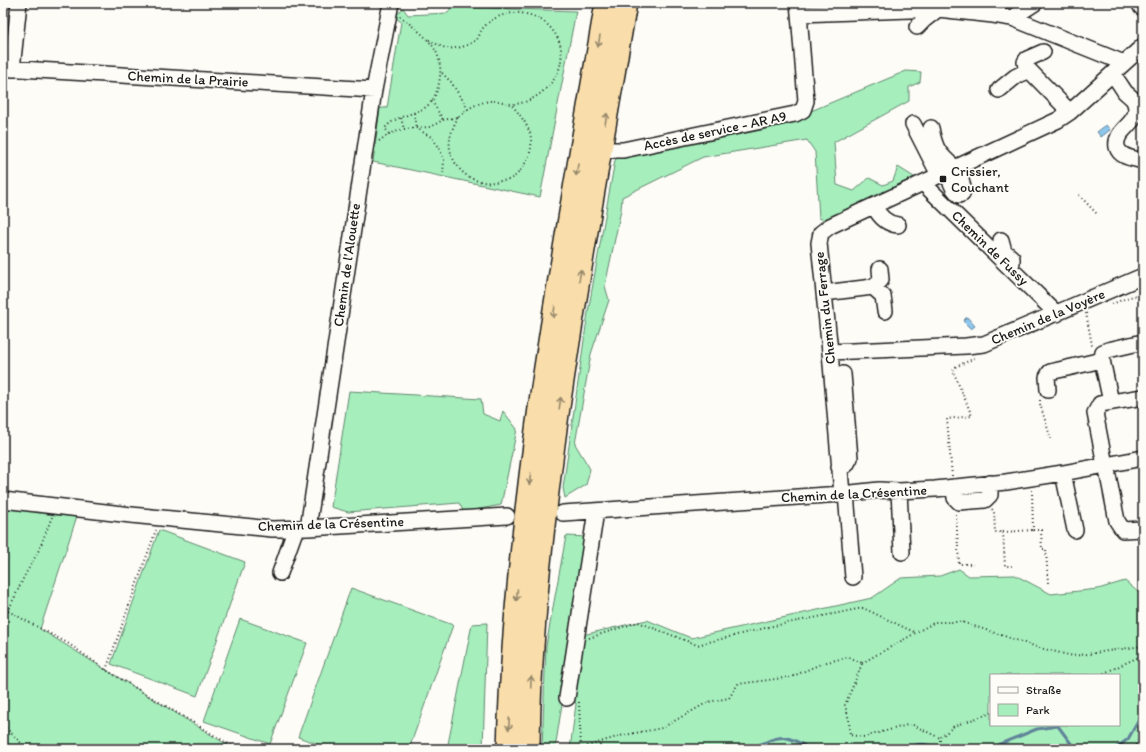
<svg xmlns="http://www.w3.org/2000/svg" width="1146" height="752" font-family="Itim,sans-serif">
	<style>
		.green { fill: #a6efbd; stroke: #61866c; fill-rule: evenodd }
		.water { fill: #8ec7ed; stroke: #608399 }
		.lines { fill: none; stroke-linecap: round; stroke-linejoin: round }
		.stream { stroke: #608399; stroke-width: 3 }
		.minor-casing { stroke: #1c1c1c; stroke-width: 18 }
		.highway-casing { stroke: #1c1c1c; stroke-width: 24 }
		.path { stroke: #1c1c1c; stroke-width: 2; stroke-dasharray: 1 3; stroke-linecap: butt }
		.minor { stroke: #fdfcf7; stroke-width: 15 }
		.highway { stroke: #f9deab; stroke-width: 21 }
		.oneway { stroke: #96876b }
		.poi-dot { fill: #1c1c1c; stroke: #fdfcf7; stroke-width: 1.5 }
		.labels { text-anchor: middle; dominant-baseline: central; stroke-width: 3.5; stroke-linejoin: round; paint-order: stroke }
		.street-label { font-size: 14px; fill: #1c1c1c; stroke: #fdfcf7 }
		.poi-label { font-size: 14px; fill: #1c1c1c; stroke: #fdfcf7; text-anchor: start }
	</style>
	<rect width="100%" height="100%" fill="#fdfcf7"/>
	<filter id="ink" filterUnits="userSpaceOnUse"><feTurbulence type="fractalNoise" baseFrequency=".025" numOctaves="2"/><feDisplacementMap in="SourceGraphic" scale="8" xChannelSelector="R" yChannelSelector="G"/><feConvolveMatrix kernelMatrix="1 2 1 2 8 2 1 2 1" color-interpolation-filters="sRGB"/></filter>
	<g filter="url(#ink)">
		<path class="green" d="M451,7L576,11L540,197L373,162L380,108H387L401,22L395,17L403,8L408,15L448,13Z
			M906,71L921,72L920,82L909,87V101L834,142L837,185L854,191L869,178L883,185L893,181L898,167L914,177L827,221L819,218L815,152L807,140L703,157L622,197L621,210L605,286L609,300L591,354L575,444L590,469L586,485L565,498L563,488L588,312L615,160L622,154L803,117L811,111Z
			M349,391L481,399L483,414L500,421L503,411L517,429L501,505L464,512L459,503L348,512L331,507Z
			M3,504L78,513L40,629L234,749H3Z
			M159,530L245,562L197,696L111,664Z
			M566,536L588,537L555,749H542L546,646Z
			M959,569L969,576L1015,575L1051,594L1098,589L1125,581L1139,593H1143V749H570L576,704L572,693L578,636L647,620L691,638L872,598L901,578L940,576ZM991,675H1119V725H991Z
			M351,588L453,625L409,749H332L298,737Z
			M240,619L307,643L270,744L204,721Z
			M487,623L483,749H447L472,624Z"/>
		<path class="water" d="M1106,125L1110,130L1101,137L1097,132Z
			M967,317L975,326L971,329L963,321Z"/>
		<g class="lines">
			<path class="stream" d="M754,749L755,747C778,736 786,732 809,749
				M908,749C917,742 928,744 937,749
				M998,749L1000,744L1037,729L1058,726L1075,749
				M1115,749L1128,739L1140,718L1143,710"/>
			<defs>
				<path id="minor" d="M798,3L799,14L938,9L993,15L1012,18L1124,63
					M1141,7L1143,8
					M1012,18L1035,3
					M917,27L925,19L938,9
					M1043,52L1027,59L1025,62L1026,67L1070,112
					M3,68L374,90
					M12,69L19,3
					M1112,74C1117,79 1121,86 1125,92C1128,95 1132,97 1134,101C1135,103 1136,107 1136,110C1136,125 1114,130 1117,147C1120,158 1134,158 1143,161
					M999,90L1015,77L1029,70
					M913,124L939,175
					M931,128C935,150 939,154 955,168
					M601,150H623L795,114L803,110L806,101L799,14
					M946,172L954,189L959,195L962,194L963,187L957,167
					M923,183L1057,314
					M874,206C879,216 886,224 898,225
					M1001,240L1004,251L1012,258V263
					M873,287L881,280L880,269
					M824,293L873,287L883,296L885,311
					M830,352L966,346L984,344L1143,276
					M1048,390L1047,377L1050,372L1102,360
					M1111,402L1102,360L1103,352L1108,350L1143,342
					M1105,465L1095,413L1100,404L1143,397
					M1106,465L1117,521L1123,530L1143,529
					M839,467L846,465L850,458L843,374
					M1063,473L1075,530
					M954,487L955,498L959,502L985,500L990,495V483
					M899,491L902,552
					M842,494L830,352L819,243L821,233L830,226L1058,120L1070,112L1143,46
					M846,494L853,577
					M3,500L131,515L272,529L308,528L507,516
					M563,513L842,494L879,490L899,491L935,489L1006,482L1063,473L1143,458
					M308,528L374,90L391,3
					M280,573L296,528
					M567,698L596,511"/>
				<path id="highway" d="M508,749C515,498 564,250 606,3
					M529,749C530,637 543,525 558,414C578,276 603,140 626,3"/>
			</defs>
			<use href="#minor" class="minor-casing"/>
			<use href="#highway" class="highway-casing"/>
			<path class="path" d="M429,40C437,44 445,50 454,48C461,48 472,44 477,39C479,37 480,33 481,31C483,27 488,23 492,20C516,5 548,15 559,41C563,51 562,66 556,76C547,91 530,104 512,104C507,104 502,101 497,101C487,100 476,104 468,109L451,82L441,72
				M432,101L443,120
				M414,113L416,128L430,127L443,120L458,117L468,109
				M458,117C453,127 448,138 450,149C455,173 476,187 500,181C504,181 509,180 512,178C518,175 522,168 526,162C539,138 526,122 511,104
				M401,118L404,129
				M389,134L385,128C388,125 391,122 395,120C405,115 416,113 426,107C434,101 437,92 439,83C446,48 424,36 400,16
				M379,141L389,134L404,129L416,128L431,137L439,147L444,160L443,175
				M1079,195L1097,214
				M1112,304L1129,297L1143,295
				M1086,313L1092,345L1093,346
				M1040,400V404L1051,439
				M952,476L947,419L972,416L953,371L955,367L975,358
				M1032,490L1033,530H1041L1042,549H1046L1048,583
				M992,509L994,512L995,532H1003L1005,566H1012
				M956,514L959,564H973
				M52,517L38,552L25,575L8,611L69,644L106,670L237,749
				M1003,532L1033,530
				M3,610L8,611
				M589,638L638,622L697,645L773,626L863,608L916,633
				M862,663L935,622H962L1040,648L1073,656L1143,646
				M862,664L845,705L849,720L850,735L864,737L911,724L940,738
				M106,670L156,530
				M1100,675L1143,655
				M579,702L581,748L620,736L662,728L708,702L729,698L738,684L791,677L823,663L849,657L862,663
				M3,725L27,749
				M940,749V738L954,726L991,713
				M1134,749L1143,732"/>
			<use href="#minor" class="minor"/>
			<use href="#highway" class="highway"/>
		</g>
		<defs><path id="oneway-shaft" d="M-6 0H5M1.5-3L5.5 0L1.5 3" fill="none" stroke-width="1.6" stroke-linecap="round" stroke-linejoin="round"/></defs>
		<g class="oneway">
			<use href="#oneway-shaft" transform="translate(599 41) rotate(100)"/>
			<use href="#oneway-shaft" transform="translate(606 119) rotate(-80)"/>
			<use href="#oneway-shaft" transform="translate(577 170) rotate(100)"/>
			<use href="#oneway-shaft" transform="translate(580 275) rotate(-81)"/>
			<use href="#oneway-shaft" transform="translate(554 312) rotate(99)"/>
			<use href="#oneway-shaft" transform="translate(560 403) rotate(-82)"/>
			<use href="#oneway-shaft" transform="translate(530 479) rotate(97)"/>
			<use href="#oneway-shaft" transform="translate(517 595) rotate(95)"/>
			<use href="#oneway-shaft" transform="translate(531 682) rotate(-87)"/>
			<use href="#oneway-shaft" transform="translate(509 724) rotate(92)"/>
		</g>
	</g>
	<rect class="poi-dot" x="939" y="175" width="8" height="8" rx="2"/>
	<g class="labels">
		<g class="street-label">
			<text transform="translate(188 79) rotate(3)">Chemin de la Prairie</text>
			<text transform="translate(715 131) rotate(-12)">Accès de service - AR A9</text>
			<text transform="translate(990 248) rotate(44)">Chemin de Fussy</text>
			<text transform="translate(347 265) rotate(-82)">Chemin de l'Alouette</text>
			<text transform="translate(825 308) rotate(-96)">Chemin du Ferrage</text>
			<text transform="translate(1048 317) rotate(-23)">Chemin de la Voyère</text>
			<text transform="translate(854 494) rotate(-3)">Chemin de la Crésentine</text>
			<text transform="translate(331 524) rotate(-2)">Chemin de la Crésentine</text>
		</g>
		<g class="poi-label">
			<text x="951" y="171">Crissier,<tspan x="951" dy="16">Couchant</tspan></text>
		</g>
	</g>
	<rect width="1146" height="752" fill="none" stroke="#fdfcf7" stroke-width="16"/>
	<rect x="8" y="8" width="1130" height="736" fill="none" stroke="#1c1c1c" stroke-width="1.5" filter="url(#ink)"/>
	<rect x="990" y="674" width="130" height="52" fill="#fdfcf7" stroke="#a3a29f"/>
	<rect x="998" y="687" width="20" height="6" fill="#fdfcf7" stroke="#a3a29f"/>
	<text x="1026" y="694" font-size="12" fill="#1c1c1c">Straße</text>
	<rect x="998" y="704" width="20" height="12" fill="#a6efbd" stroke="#a3a29f"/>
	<text x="1026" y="714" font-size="12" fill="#1c1c1c">Park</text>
</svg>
